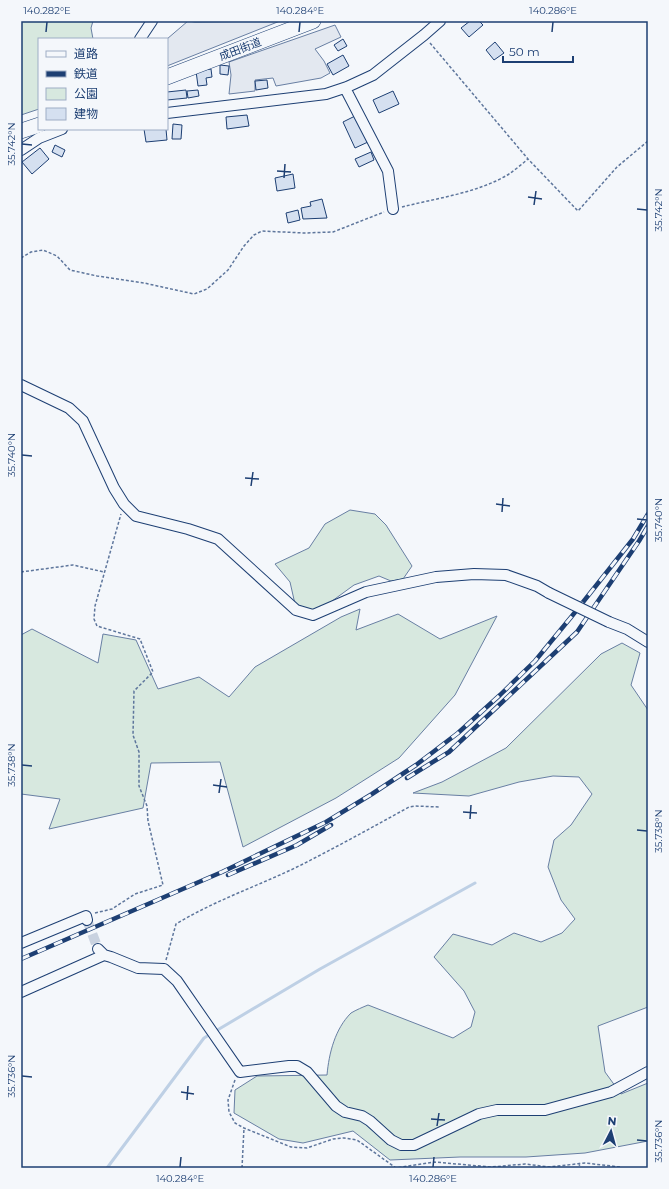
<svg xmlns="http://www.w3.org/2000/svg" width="669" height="1189" font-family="Montserrat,'Noto Sans JP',sans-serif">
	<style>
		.green { fill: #d7e8df; stroke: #687fa3 }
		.parking { fill: #e3e8f0; stroke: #687fa3 }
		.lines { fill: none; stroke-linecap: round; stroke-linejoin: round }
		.stream { stroke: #bed0e5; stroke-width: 3 }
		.building { fill: #d5e0f0; stroke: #1d3f73 }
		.minor-tunnel { stroke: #c9d2e0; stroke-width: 10; stroke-dasharray: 10 5; stroke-linecap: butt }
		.minor-casing { stroke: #1d3f73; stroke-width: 12 }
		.highway-casing { stroke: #1d3f73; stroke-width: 16 }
		.path { stroke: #5e769c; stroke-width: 1.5; stroke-dasharray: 3 2; stroke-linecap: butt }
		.minor { stroke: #f4f7fb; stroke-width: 10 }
		.highway { stroke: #f4f7fb; stroke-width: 15 }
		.rail-casing { stroke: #1d3f73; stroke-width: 4.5 }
		.rail { stroke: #f4f7fb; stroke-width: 3; stroke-dasharray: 9; stroke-linecap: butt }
		.minor-bridge-casing { stroke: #1d3f73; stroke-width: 12; stroke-linecap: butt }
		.minor-bridge { stroke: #f4f7fb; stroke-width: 10 }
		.ticks { fill: none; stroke: #1d3f73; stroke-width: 1.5 }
		.labels { text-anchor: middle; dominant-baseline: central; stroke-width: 3; stroke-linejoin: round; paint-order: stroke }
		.street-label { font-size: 11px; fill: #1d3f73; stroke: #f4f7fb }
		.neatline { fill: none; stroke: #1d3f73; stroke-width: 1.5 }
		.ticks-label { font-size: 10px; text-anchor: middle; fill: #1d3f73 }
	</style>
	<rect width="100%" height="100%" fill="#f4f7fb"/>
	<path class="green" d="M21,21H93L91,28L93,39H39V109L21,115Z
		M350,510L375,514L386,525L412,566L403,579L391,581L379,576L354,585L317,612L295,604L290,582L275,564L309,548L325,524Z
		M360,609L356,630L398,614L440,639L497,616L455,695L399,758L336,798L243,847L220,762L151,763L143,808L49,829L60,799L21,794V635L32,629L98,663L103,634L136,640L158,689L199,677L229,697L255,667L341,617Z
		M622,643L640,653L631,685L648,710V1007L598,1026L605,1072L621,1094L648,1083V1141L585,1153L526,1157H460L390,1160L353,1131L303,1143L279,1139L234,1113L235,1090L257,1076L327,1075C329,1053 335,1029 351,1013C356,1010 363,1007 368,1005L453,1038L471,1027L475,1012L464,991L434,957L453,934L492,945L514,933L541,942L562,933L575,919L561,900L548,867L554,840L571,825L592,794L579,777L553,776L519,782L469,796L413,793L442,782L506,748L601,654Z"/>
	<path class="parking" d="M188,21L195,22L280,21L167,66V39Z
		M335,25L341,37L315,49L324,61L330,73L321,78L276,86L273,78L255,80V91L229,94L231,75L229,62Z"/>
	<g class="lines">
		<path class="stream" d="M107,1168L204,1038L320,969L475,883"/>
	</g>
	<path class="building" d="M470,21H479L483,25L469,37L461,28Z
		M343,39L347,46L338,51L334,45Z
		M495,42L504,53L494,60L486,50Z
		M343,55L349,66L333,75L327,64Z
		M220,65L229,66L228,75L220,74Z
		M211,69L212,77L206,78L207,85L198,86L196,71Z
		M267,80L268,88L256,90L255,81Z
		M186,90L187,98L167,100V92Z
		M198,90L199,96L188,98L187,91Z
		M393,91L399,104L379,113L373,100Z
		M247,115L249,126L227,129L226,117Z
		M355,116L368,142L355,148L343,122Z
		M173,124L182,125L181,139H172Z
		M144,129H166L167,140L146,142Z
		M55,145L65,150L62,157L52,152Z
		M40,148L49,159L32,174L22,162Z
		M371,152L374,160L359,167L355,159Z
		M293,174L295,188L277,191L275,178Z
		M322,199L327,218L303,219L301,208L311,206L310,202Z
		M298,210L300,220L288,223L286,213Z"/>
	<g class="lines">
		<path class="minor-tunnel" d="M87,920L98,949"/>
		<defs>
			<path id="minor" d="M140,39L152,21
				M345,88L388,171L393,209
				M167,113L326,94L347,87L373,75L424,35L440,21
				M21,150L39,138L62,129
				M21,385L69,408L83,421L114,488L124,504L136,516L188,529L218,539L296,610L313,615L366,592L436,577L474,574L506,575L537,586L549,593
				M609,622L627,629L648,642
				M21,943L86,916L87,920
				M104,955L111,957L138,968L164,969L177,981L240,1072L289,1066H297L307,1072L336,1106L345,1112L362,1116L370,1121L391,1140L401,1145H414L479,1114L497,1110H545L611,1092L648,1072
				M21,992L104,955L98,949"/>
			<path id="highway" d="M167,77L313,21
				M21,131L39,125"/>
		</defs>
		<use href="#minor" class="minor-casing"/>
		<use href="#highway" class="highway-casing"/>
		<path class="path" d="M430,43L528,159L578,211L617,167L648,141
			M402,207C437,198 478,193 509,174C515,170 522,164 528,159
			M21,258L31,252L43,250L57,256L70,270L97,276L144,283L194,294L207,289L228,270L244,246L254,235L262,231L304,233L333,232L384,212
			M21,572L73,565L104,572
			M95,913L112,909L135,894L163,885L148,821L147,806L139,786V752L133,735L134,691L153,672L140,639L97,626L94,619L95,606L121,514
			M166,960L176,924C214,901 255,887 295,868C333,849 371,828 409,807L415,806L439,807
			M235,1080L228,1100L229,1112L235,1123L244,1128L291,1147L307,1148L333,1139L344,1138L357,1140L396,1168L434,1162L491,1167L525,1164L549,1167L585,1163L620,1167
			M579,1163L580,1168
			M242,1168L244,1128"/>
		<use href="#minor" class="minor"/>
		<use href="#highway" class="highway"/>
		<defs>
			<path id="rail" d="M407,778L449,752L577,632L639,541L648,526
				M228,875L297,845L331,825
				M21,959L222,872L326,822L372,794L416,765L458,733L500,695L535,661L572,616L633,539L648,514"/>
		</defs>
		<use href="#rail" class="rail-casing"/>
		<use href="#rail" class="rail"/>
		<defs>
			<path id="minor-bridge" d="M549,593L609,622"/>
		</defs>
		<use href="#minor-bridge" class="minor-bridge-casing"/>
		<use href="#minor-bridge" class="minor-bridge"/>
	</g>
	<path class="ticks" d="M46,32L47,22M299,32L300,22M552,32L553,22M22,144L32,145M277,171L291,172M284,178L285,164M528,197L542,199M534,205L536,191M637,209L647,210M22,455L32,456M245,478L259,479M251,486L253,472M496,504L510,506M502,512L503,498M637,519L647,520M22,765L32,766M213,785L227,787M219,793L221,779M463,812L477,813M470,819L471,805M637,830L647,831M22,1076L32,1077M181,1092L194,1094M187,1100L188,1086M431,1119L445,1120M437,1126L439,1113M637,1140L647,1141M180,1167L181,1157M433,1167L434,1157"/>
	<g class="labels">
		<g class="street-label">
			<text transform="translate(240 49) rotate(-21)">成田街道</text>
		</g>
	</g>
	<rect width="669" height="1189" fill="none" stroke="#f4f7fb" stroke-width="44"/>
	<rect x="38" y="38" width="130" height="92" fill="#f4f7fb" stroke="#9eadc5"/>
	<rect x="46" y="51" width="20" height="6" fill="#f4f7fb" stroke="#9eadc5"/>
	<text x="74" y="58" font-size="12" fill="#1d3f73">道路</text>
	<rect x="46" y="71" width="20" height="6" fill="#1d3f73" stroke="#9eadc5"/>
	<text x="74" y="78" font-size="12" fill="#1d3f73">鉄道</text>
	<rect x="46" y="88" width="20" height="12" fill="#d7e8df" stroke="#9eadc5"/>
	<text x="74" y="98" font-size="12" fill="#1d3f73">公園</text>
	<rect x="46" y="108" width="20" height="12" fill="#d5e0f0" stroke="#9eadc5"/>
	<text x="74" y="118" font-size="12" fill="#1d3f73">建物</text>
	<g transform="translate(611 1131) rotate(6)" stroke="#f4f7fb" stroke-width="3" paint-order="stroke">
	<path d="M0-3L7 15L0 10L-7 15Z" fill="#1d3f73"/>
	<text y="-6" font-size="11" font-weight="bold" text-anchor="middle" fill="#1d3f73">N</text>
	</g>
	<path d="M503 56v6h70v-6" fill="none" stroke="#1d3f73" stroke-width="2"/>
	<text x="509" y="56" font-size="12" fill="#1d3f73" stroke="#f4f7fb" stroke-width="3" paint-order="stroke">50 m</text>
	<rect x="22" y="22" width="625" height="1145" class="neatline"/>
	<g class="ticks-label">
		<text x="47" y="14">140.282°E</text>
		<text x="300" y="14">140.284°E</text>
		<text x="553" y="14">140.286°E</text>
		<text transform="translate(11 144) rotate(-90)" y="4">35.742°N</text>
		<text transform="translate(658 210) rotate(-90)" y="4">35.742°N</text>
		<text transform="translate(11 455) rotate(-90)" y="4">35.740°N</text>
		<text transform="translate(658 520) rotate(-90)" y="4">35.740°N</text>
		<text transform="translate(11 765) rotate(-90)" y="4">35.738°N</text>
		<text transform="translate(658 831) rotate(-90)" y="4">35.738°N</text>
		<text transform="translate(11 1076) rotate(-90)" y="4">35.736°N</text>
		<text transform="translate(658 1141) rotate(-90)" y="4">35.736°N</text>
		<text x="180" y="1182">140.284°E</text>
		<text x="433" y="1182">140.286°E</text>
	</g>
</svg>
